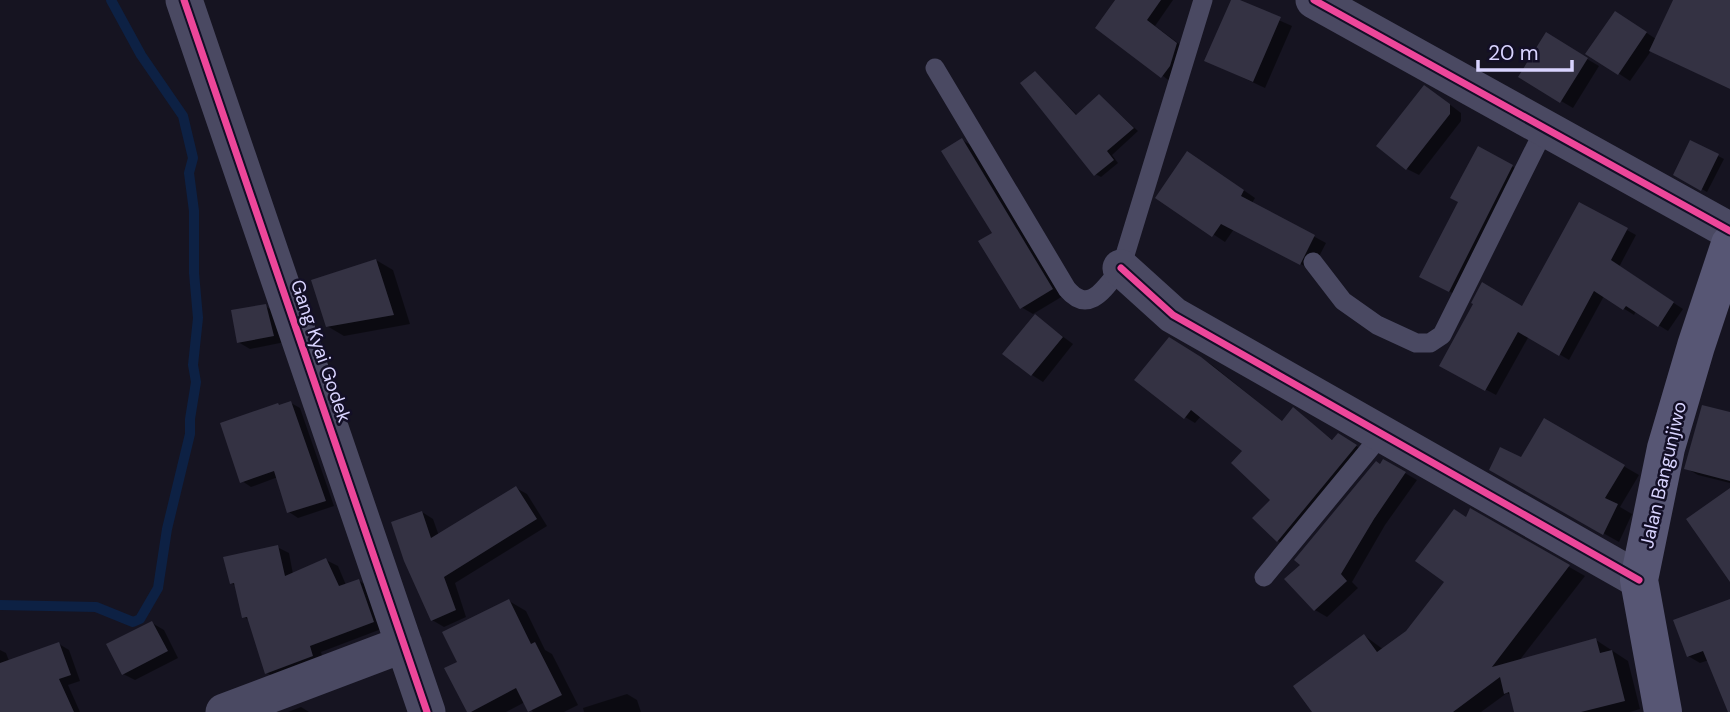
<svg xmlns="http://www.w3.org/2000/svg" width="1730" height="712" font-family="'DM Sans',sans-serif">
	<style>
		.shadow { fill: #0007 }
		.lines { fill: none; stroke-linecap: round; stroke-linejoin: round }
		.stream { stroke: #0d2144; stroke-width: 10 }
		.building { fill: #343243 }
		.service { stroke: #4a4962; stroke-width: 19 }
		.minor { stroke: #4a4962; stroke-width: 37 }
		.secondary { stroke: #575674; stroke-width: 38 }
		.cycleway-casing { stroke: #130f26; stroke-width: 11 }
		.cycleway { stroke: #ed469a; stroke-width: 7 }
		.labels { text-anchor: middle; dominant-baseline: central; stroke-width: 5; stroke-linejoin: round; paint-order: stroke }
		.street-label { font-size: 19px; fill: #d9d4ff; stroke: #130f26 }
	</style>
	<rect width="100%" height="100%" fill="#161421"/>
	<path class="shadow" d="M1115,0H1173L1155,26L1186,49L1171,82L1097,27Z
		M1233,0L1292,26L1265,88L1207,61Z
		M1684,0H1730V89L1651,51L1630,81L1588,53L1627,20L1656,39Z
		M1546,35L1599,66L1573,108L1520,77Z
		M1035,73L1078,116L1100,96L1138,131L1112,155L1118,163L1101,177L1095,174Z
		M1436,94L1461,113V121L1419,175L1407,169Z
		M962,140L974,147L1063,296L1033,314L1021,307Z
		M1691,142L1724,159L1707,192L1675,174Z
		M1479,148L1524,173L1462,298L1433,283Z
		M1200,160L1255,198L1252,203L1326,243L1312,270L1234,229L1225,242L1158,198Z
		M1580,204L1636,235L1619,267L1683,309L1668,331L1636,311L1634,315L1604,296L1569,360L1529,336L1496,395L1442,366L1523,308Z
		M376,260L393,270L410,324L344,336L327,326Z
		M265,306L277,313L285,342L250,349L238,342Z
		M1035,316L1073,344L1043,382L1032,375Z
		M1170,339L1212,365L1283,422L1293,410L1334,441L1338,435L1366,452L1288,547L1278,541L1273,500L1244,451L1201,416L1195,423L1185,417Z
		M291,403L300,408L334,506L298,518L289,512L278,477L251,487L242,481L281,406Z
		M1730,414V483L1698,475L1686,468Z
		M1545,421L1639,475L1620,507L1632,514L1619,542L1491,470L1522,459Z
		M1384,461L1417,480L1385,525L1352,582L1358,588L1327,617L1315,610L1287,579L1302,565Z
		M516,488L527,494L547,526L455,583L466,617L444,627L432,620L422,512L433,519L439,536Z
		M1471,511L1585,576L1519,661L1596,640L1628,661L1640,709L1630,712H1516L1512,696L1507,693L1481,712H1314L1365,636L1384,650L1407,633L1446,581Z
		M277,547L289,553L293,574L326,560L338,566L346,585L359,581L371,587L384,628L321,652L324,662L278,679L267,673L249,620L244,617L236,586L231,583Z
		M509,601L526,611L545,650L552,654L578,705L564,712H533L525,702L506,712H469L460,662Z
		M1730,601V712L1709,660L1700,663L1688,656Z
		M152,623L164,630L178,658L135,680L123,674Z
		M59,644L69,650L80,681L68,685L80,712H0V650L6,653L9,661Z
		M627,694L637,700L641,712H584L583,708Z
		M301,707L309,712H288Z"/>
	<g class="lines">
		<path class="stream" d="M0,605L96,607L133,622L140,619L158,588L167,529L190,434V419L196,382L193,365L198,318L194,273V211L189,173L193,158L183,116L141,55L111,0"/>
	</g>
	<path class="building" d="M1115,0H1161L1147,20L1177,43L1170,66L1161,78L1095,28Z
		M1231,0H1240L1281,17L1253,82L1204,61Z
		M1673,0H1730V89L1649,51Z
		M1615,11L1647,32L1618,75L1585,54Z
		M1546,32L1588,58L1560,103L1518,77Z
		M1035,71L1076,115L1099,94L1134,128L1107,151L1114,160L1094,176L1020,83Z
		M1424,85L1450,104V114L1406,170L1376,146Z
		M962,138L1053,289L1020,309L978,241L992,233L941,151Z
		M1690,140L1719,154L1701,191L1673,175Z
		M1478,146L1513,165L1449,292L1419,277L1458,202L1450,198Z
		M1187,151L1244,190L1241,196L1315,235L1300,265L1221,224L1212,237L1155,198Z
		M1579,202L1628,228L1611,260L1674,302L1658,327L1626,306L1623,310L1594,291L1559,356L1518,332L1485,391L1439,366L1473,304L1471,303L1482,282L1522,306Z
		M376,259L394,315L326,327L311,280Z
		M266,304L274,336L237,343L231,310Z
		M1035,314L1063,337L1031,376L1002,354Z
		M1169,337L1201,357L1282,421L1293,407L1332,440L1338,433L1357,445L1277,542L1252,518L1270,500L1231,463L1242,451L1191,410L1184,419L1134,380Z
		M291,401L326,501L287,513L274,471L240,483L220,423L278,403L279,405Z
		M1702,405L1730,412V481L1684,469Z
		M1544,418L1625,465L1605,498L1618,504L1603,535L1489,470L1500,447L1521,457Z
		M1383,459L1406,472L1374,519L1341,574L1347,581L1314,611L1284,579L1300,565L1294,560L1376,461L1380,464Z
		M516,486L537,519L444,577L456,610L431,621L404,561L391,522L422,511L431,538Z
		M1730,488V582L1686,519Z
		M1470,508L1570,565L1492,667L1596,638L1600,653L1612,650L1625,701L1581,712H1514L1509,692L1504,694L1500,677L1453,712H1312L1293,686L1364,634L1377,652L1406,631L1444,582L1415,561L1454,509L1466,517Z
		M278,545L285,576L326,558L339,586L359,579L374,622L310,646L313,656L265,674L247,617L242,618L234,583L230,584L223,557Z
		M509,599L531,644L535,642L562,695L528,712L516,688L471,712H467L444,668L457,662L442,632Z
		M1730,599V712H1728L1703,651L1687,657L1673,620Z
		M152,621L168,651L122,675L106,644Z
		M59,642L71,675L59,679L74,712H0V663Z"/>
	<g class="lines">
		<path class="service" d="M935,68L1067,289C1090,316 1106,286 1121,268L1203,0
			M1313,262L1343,301L1377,325L1416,343H1430L1442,335L1545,128
			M1264,577L1382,434"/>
		<path class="minor" d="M184,0L427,712
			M1314,0L1730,231
			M1121,268L1173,315L1639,580
			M224,712L404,644"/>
		<path class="secondary" d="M1663,712L1639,580L1666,448L1696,346L1730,244"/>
		<defs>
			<path id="cycleway" d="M184,0L427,712
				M1314,0L1730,231
				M1121,268L1173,315L1639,580"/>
		</defs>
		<use href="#cycleway" class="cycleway-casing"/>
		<use href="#cycleway" class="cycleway"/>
	</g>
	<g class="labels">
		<g class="street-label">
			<text transform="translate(321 351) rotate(71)">Gang Kyai Godek</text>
			<text transform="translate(1663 475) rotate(-77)">Jalan Bangunjiwo</text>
		</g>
	</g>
	<path d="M1478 60v10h94v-10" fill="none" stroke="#d9d4ff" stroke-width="3.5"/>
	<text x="1488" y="60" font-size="21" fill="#d9d4ff" stroke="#130f26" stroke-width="5" paint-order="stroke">20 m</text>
</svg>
